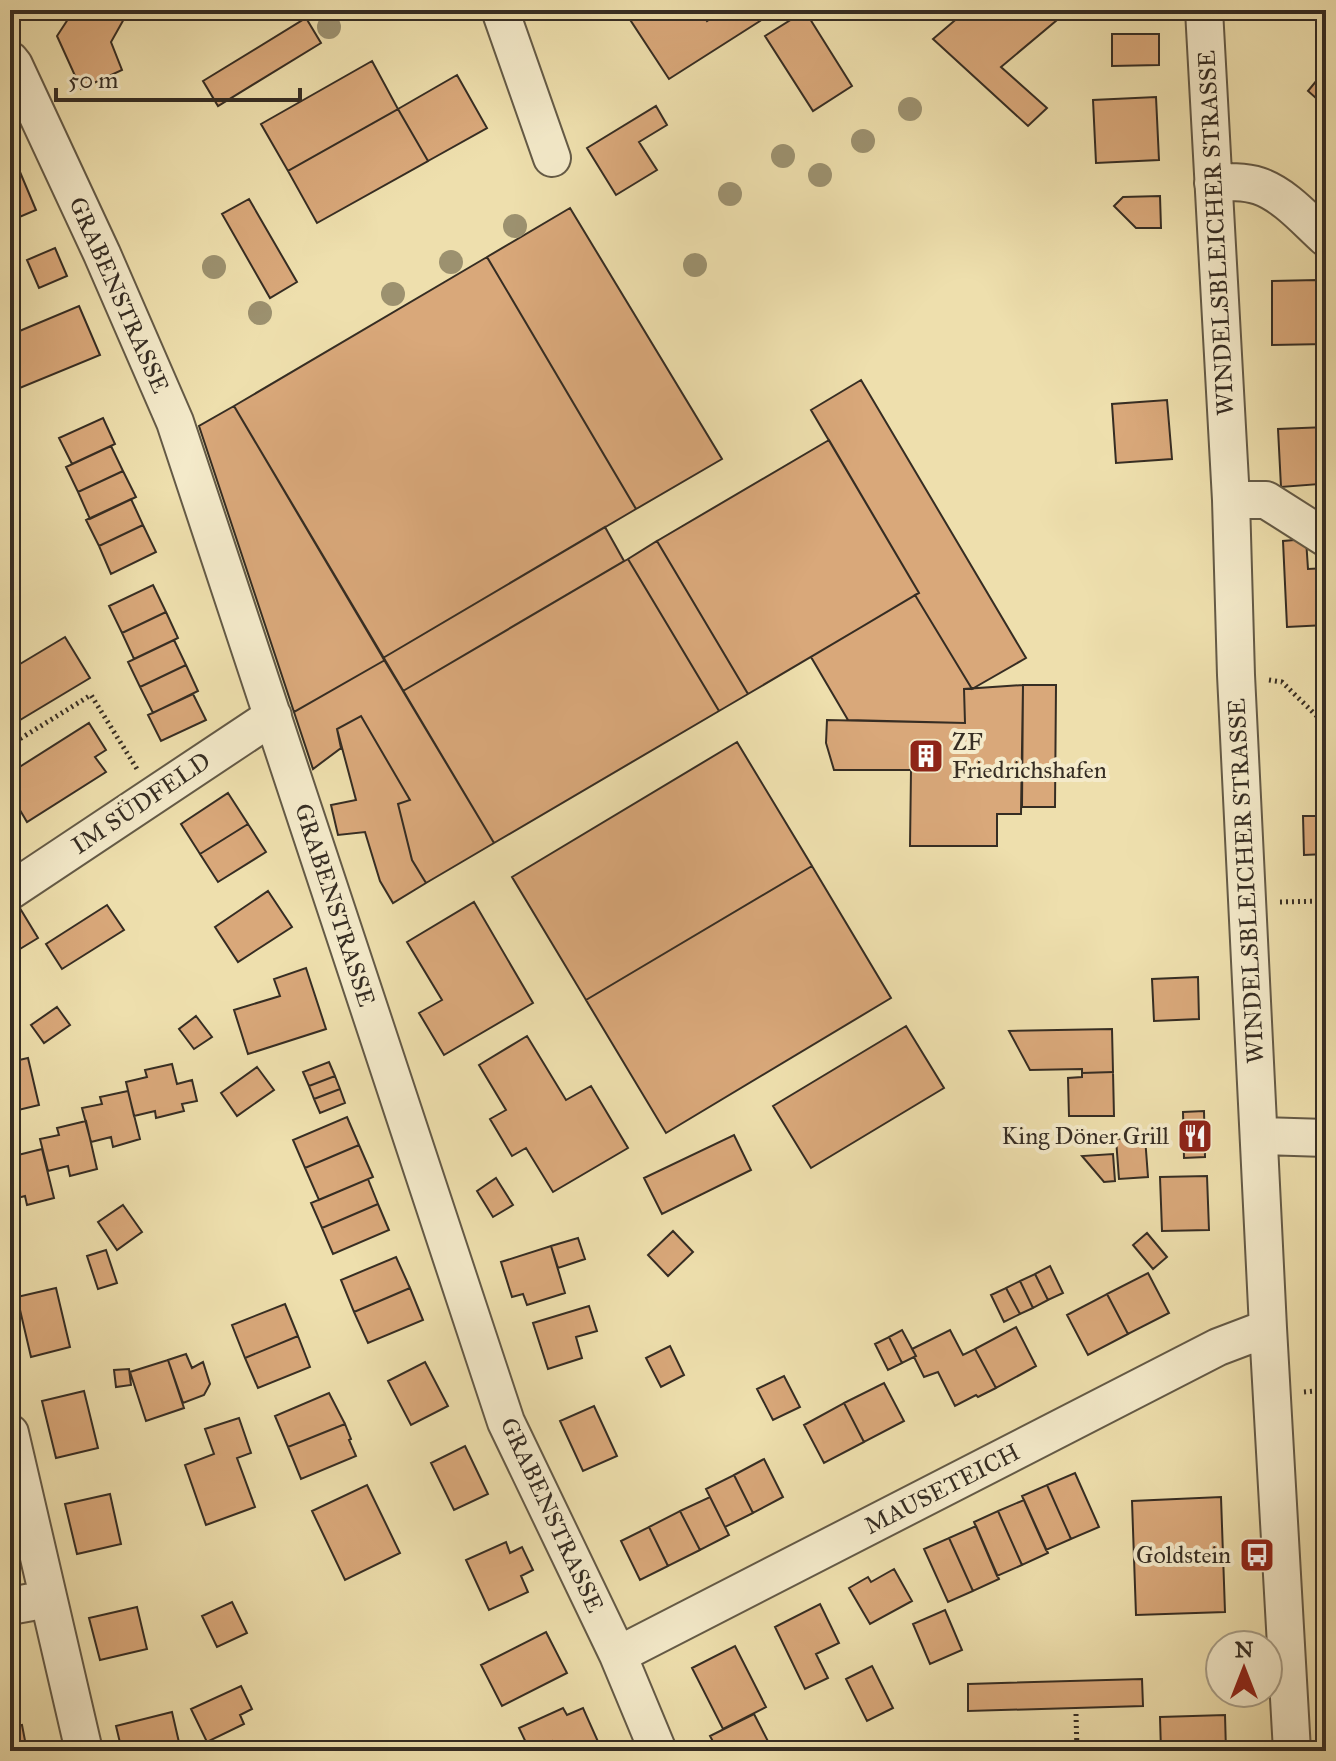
<svg xmlns="http://www.w3.org/2000/svg" width="1336" height="1761" font-family="'IM FELL Great Primer',serif">
	<style>
		.building { fill: #d9a87a; stroke: #362d23; stroke-width: 2 }
		.lines { fill: none; stroke-linecap: round; stroke-linejoin: round }
		.minor-casing { stroke: #645a46; stroke-width: 40 }
		.path { stroke: #362d23; stroke-width: 5; stroke-dasharray: 2 4; stroke-linecap: butt }
		.minor { stroke: #f4eaca; stroke-width: 36 }
		.tree { fill: #9c916f }
		.labels { text-anchor: middle; dominant-baseline: central; stroke-width: 8; stroke-linejoin: round; paint-order: stroke }
		.street-label { font-size: 24px; fill: #362d23; stroke: #f4eaca }
		.poi-label { font-size: 24px; fill: #362d23; stroke: #f4eaca; text-anchor: end }
	</style>
	<rect width="100%" height="100%" fill="#eedfad"/>
	<filter id="stains"><feTurbulence type="fractalNoise" baseFrequency=".0025" numOctaves="4"/><feColorMatrix values="0 0 0 0 .2 0 0 0 0 .09 0 0 0 0 .02 0 0 0 .5 -.17"/></filter>
	<radialGradient id="worn" r=".72"><stop offset=".6" stop-color="#630" stop-opacity="0"/><stop offset="1" stop-color="#630" stop-opacity=".3"/></radialGradient>
	<path class="building" d="M74,10H129L111,42L122,70L81,89L57,36Z
		M636,10H700L707,21L723,10H753L760,21L669,79L627,15Z
		M967,10H1069L1001,67L1047,108L1028,126L933,39Z
		M805,11L852,86L813,111L765,36Z
		M306,18L321,43L218,106L203,81Z
		M1112,34H1159V65L1112,66Z
		M372,61L398,109L288,171L261,124Z
		M1326,69V107L1308,91Z
		M457,75L487,128L428,161L398,109Z
		M1156,97L1159,160L1096,163L1093,100Z
		M656,106L667,125L639,142L657,170L616,195L587,148Z
		M398,109L428,161L317,223L288,171Z
		M12,153L36,210L10,221V154Z
		M1160,196L1161,228H1136L1114,206L1123,197Z
		M249,199L297,282L270,298L222,214Z
		M570,208L722,459L636,509L487,257Z
		M55,248L67,276L39,288L27,260Z
		M487,257L636,509L383,658L234,406Z
		M1317,280V308H1326V344L1272,345V281Z
		M79,306L100,355L10,392V335Z
		M861,380L1026,658L972,689L915,595L919,593L811,410Z
		M1167,400L1172,459L1116,463L1112,404Z
		M234,406L385,660L294,712L199,426Z
		M103,418L115,444L72,464L59,438Z
		M1326,427V492L1319,493V484L1281,487L1278,429Z
		M829,440L919,593L748,694L657,541Z
		M111,446L123,471L78,492L66,467Z
		M123,471L136,497L90,519L78,492Z
		M131,499L143,525L99,546L86,520Z
		M143,525L156,552L111,574L99,546Z
		M605,527L624,561L403,691L383,658Z
		M1306,539L1308,569L1326,568V625L1287,627L1283,541Z
		M657,541L748,694L719,711L628,559Z
		M628,559L719,711L494,843L403,691Z
		M153,585L166,612L122,633L109,606Z
		M915,595L972,689H964L965,723L848,720L811,657Z
		M166,612L178,638L134,659L122,633Z
		M65,637L90,678L10,726V670Z
		M174,640L186,665L140,687L128,662Z
		M385,660L494,843L426,883L412,860L398,804L410,800L361,716L337,729L341,748L313,769L294,712Z
		M186,665L198,691L153,713L140,687Z
		M1023,685L1021,814H997V846H910L911,770H834L826,743L827,720L965,723L964,689Z
		M1023,685H1056L1055,807H1022Z
		M193,694L206,720L161,741L148,715Z
		M361,716L410,800L398,804L412,860L426,883L393,903L380,881L365,832L338,835L331,805L356,800L337,729Z
		M89,723L106,750L95,757L106,772L27,822L17,805L14,808L10,802V773Z
		M737,742L812,866L586,1000L512,877Z
		M228,793L248,824L200,854L181,824Z
		M1303,816H1326V854L1304,855Z
		M248,824L266,852L218,882L200,854Z
		M812,866L891,998L666,1133L586,1000Z
		M268,891L292,927L238,962L215,927Z
		M474,902L533,1003L444,1055L419,1013L442,1000L407,942Z
		M18,905L38,938L10,955V909Z
		M107,905L124,930L62,969L46,944Z
		M1326,921V1000H1319L1316,922Z
		M306,968L326,1029L248,1054L234,1010L280,996L274,979Z
		M1198,977L1199,1019L1154,1021L1152,979Z
		M1319,1000H1326V1088H1323Z
		M57,1007L70,1025L44,1043L31,1025Z
		M196,1016L212,1037L194,1049L179,1029Z
		M906,1026L944,1088L811,1168L773,1106Z
		M1112,1029L1113,1072L1082,1073V1069L1030,1070L1009,1031Z
		M527,1036L566,1100L591,1086L628,1148L553,1192L526,1148L512,1156L490,1119L506,1110L479,1065Z
		M28,1058L39,1105L10,1112V1062Z
		M329,1062L335,1076L309,1086L303,1072Z
		M172,1064L177,1084L192,1080L197,1101L182,1104L184,1111L156,1118L155,1111L134,1116L126,1082L147,1077L145,1070Z
		M257,1067L274,1090L237,1116L221,1093Z
		M1113,1072L1114,1116H1069L1068,1078L1082,1077V1073Z
		M335,1076L340,1089L314,1099L309,1086Z
		M340,1089L345,1103L320,1113L314,1099Z
		M128,1091L140,1139L113,1147L111,1137L91,1142L82,1108L102,1104L100,1097Z
		M1204,1111L1205,1157L1184,1158L1183,1112Z
		M347,1117L359,1145L305,1168L293,1140Z
		M86,1121L97,1169L70,1176L68,1166L48,1171L40,1139L59,1135L57,1128Z
		M734,1135L751,1170L662,1214L644,1178Z
		M1145,1137L1148,1177L1119,1179L1116,1139Z
		M359,1145L373,1177L319,1200L305,1168Z
		M42,1149L54,1198L27,1205L25,1196L10,1200V1165L16,1164L14,1156Z
		M1113,1154L1115,1181L1104,1182L1082,1156Z
		M1207,1176L1209,1230L1162,1231L1160,1177Z
		M496,1178L513,1205L493,1217L477,1191Z
		M368,1179L378,1204L322,1228L311,1203Z
		M378,1204L389,1230L333,1254L322,1228Z
		M123,1205L142,1232L117,1250L98,1222Z
		M673,1231L693,1252L668,1276L648,1255Z
		M1147,1233L1167,1257L1153,1269L1133,1245Z
		M578,1238L585,1259L558,1268L551,1246Z
		M551,1246L565,1293L527,1305L523,1294L512,1297L501,1262Z
		M106,1250L117,1283L98,1289L87,1256Z
		M396,1257L410,1288L354,1312L341,1280Z
		M1050,1266L1063,1293L1048,1300L1035,1274Z
		M1148,1273L1169,1313L1128,1334L1107,1294Z
		M1035,1274L1048,1300L1033,1308L1020,1281Z
		M1020,1281L1033,1308L1020,1314L1006,1288Z
		M56,1288L70,1347L31,1357L17,1297Z
		M410,1288L423,1320L368,1343L354,1312Z
		M1006,1288L1020,1314L1004,1322L991,1295Z
		M1107,1294L1128,1334L1088,1355L1067,1315Z
		M285,1304L298,1336L245,1358L232,1325Z
		M589,1306L597,1331L576,1337L582,1358L548,1369L533,1323Z
		M1016,1327L1036,1366L996,1388L975,1349Z
		M902,1330L916,1356L902,1363L889,1337Z
		M950,1330L963,1355L975,1349L996,1388L978,1397L976,1395L955,1406L938,1372L924,1377L914,1357L916,1356L912,1349Z
		M298,1336L310,1367L258,1388L245,1358Z
		M889,1337L902,1363L888,1370L875,1344Z
		M670,1346L684,1375L661,1387L646,1358Z
		M186,1354L192,1368L203,1362L210,1384L204,1395L183,1403L168,1360Z
		M168,1360L184,1408L146,1421L130,1372Z
		M425,1362L448,1406L411,1425L388,1381Z
		M129,1369L131,1385L116,1387L114,1370Z
		M784,1376L800,1407L773,1420L757,1389Z
		M884,1383L904,1421L864,1442L844,1403Z
		M84,1391L98,1448L56,1458L42,1401Z
		M329,1393L345,1424L288,1447L275,1416Z
		M844,1403L864,1442L824,1463L804,1425Z
		M594,1406L617,1456L583,1471L560,1421Z
		M239,1418L251,1453L237,1458L255,1507L206,1525L185,1465L214,1454L205,1429Z
		M345,1424L351,1439L349,1440L356,1456L301,1479L288,1447Z
		M465,1446L488,1494L454,1510L431,1463Z
		M764,1459L783,1497L753,1513L734,1475Z
		M1075,1473L1099,1527L1071,1539L1047,1485Z
		M734,1475L753,1513L725,1527L706,1489Z
		M367,1485L400,1553L345,1580L312,1511Z
		M1047,1485L1071,1539L1046,1550L1022,1496Z
		M110,1494L121,1544L77,1554L65,1504Z
		M710,1497L729,1535L700,1550L680,1511Z
		M1221,1497L1225,1612L1136,1615L1132,1501Z
		M1024,1500L1048,1553L1022,1565L998,1511Z
		M680,1511L700,1550L668,1566L649,1527Z
		M998,1511L1022,1565L997,1576L974,1522Z
		M976,1526L999,1579L973,1591L949,1538Z
		M649,1527L668,1566L640,1580L621,1541Z
		M949,1538L973,1591L948,1602L924,1549Z
		M506,1542L510,1553L522,1547L533,1570L521,1576L528,1592L489,1610L466,1560Z
		M894,1569L912,1601L870,1624L849,1588L868,1577L871,1582Z
		M232,1602L247,1633L217,1647L202,1616Z
		M820,1604L839,1643L816,1654L828,1678L805,1689L775,1627Z
		M137,1607L147,1649L100,1660L89,1618Z
		M945,1610L962,1650L930,1664L913,1624Z
		M546,1632L567,1673L502,1706L481,1665Z
		M735,1646L766,1707L723,1729L692,1668Z
		M872,1666L893,1708L867,1721L846,1679Z
		M1142,1679L1143,1706L968,1711V1684Z
		M241,1686L252,1709L240,1715L244,1724L207,1742L191,1709Z
		M563,1708L567,1715L583,1708L600,1746L588,1751H556L552,1741L530,1751L519,1728Z
		M172,1712L181,1751H122L116,1726Z
		M754,1714L773,1751H718L710,1736Z
		M1225,1715L1226,1751H1161L1160,1717Z
		M22,1725L27,1751H10V1727Z"/>
	<g class="lines">
		<defs>
			<path id="minor" d="M500,10L552,158
				M1204,10L1231,500L1236,675L1268,1328L1292,1751
				M10,60L14,65L102,254L175,422L506,1422L618,1655L658,1751
				M1213,183C1228,182 1244,181 1259,186C1285,195 1306,220 1326,238
				M1231,500H1266L1326,538
				M10,891L273,716
				M1259,1136L1326,1138
				M10,1433L84,1751
				M10,1606L48,1599
				M618,1655L1218,1347L1268,1328"/>
		</defs>
		<use href="#minor" class="minor-casing"/>
		<path class="path" d="M1269,680L1282,682L1326,725
			M10,745L91,695L137,769
			M10,831L19,845
			M1280,902L1326,901
			M1304,1392L1326,1390
			M1076,1714L1077,1751"/>
		<use href="#minor" class="minor"/>
	</g>
	<g class="tree">
		<circle cx="329" cy="27" r="12"/>
		<circle cx="910" cy="109" r="12"/>
		<circle cx="863" cy="141" r="12"/>
		<circle cx="783" cy="156" r="12"/>
		<circle cx="820" cy="175" r="12"/>
		<circle cx="730" cy="194" r="12"/>
		<circle cx="515" cy="226" r="12"/>
		<circle cx="451" cy="262" r="12"/>
		<circle cx="695" cy="265" r="12"/>
		<circle cx="214" cy="267" r="12"/>
		<circle cx="393" cy="294" r="12"/>
		<circle cx="260" cy="313" r="12"/>
	</g>
	<defs>
		<symbol id="building-square" viewBox="-11 -11 22 22"><rect x="-9" y="-9" width="18" height="18" rx="4" fill="#8f2418" stroke="#f4eaca"/><path d="M-4-6H4V6H1V3H-1V6H-4ZM-2.5-4.3h1.7v1.8h-1.7ZM.8-4.3h1.7v1.8H.8ZM-2.5-1h1.7V.8h-1.7ZM.8-1h1.7V.8H.8Z" fill="#fff"/></symbol>
		<symbol id="restaurant-square" viewBox="-11 -11 22 22"><rect x="-9" y="-9" width="18" height="18" rx="4" fill="#8f2418" stroke="#f4eaca"/><path d="M-5-6h1v4h1v-4h1v4h1v-4h1v5L-1.5 .5V6h-2V.5L-5-1ZM5-6V6H3V1.5H1.5Q1.5-4 5-6Z" fill="#fff"/></symbol>
		<symbol id="bus-square" viewBox="-11 -11 22 22"><rect x="-9" y="-9" width="18" height="18" rx="4" fill="#8f2418" stroke="#f4eaca"/><path d="M-5-6H5V4H4V6H2V4H-2V6H-4V4H-5ZM-3.5-4V0h7V-4ZM-3.5 1.2v1.5H-2V1.2ZM2 1.2v1.5H3.5V1.2Z" fill="#fff"/></symbol>
	</defs>
	<g fill-rule="evenodd">
		<use href="#building-square" x="906" y="736" width="40" height="40"/>
		<use href="#restaurant-square" x="1175" y="1116" width="40" height="40"/>
		<use href="#bus-square" x="1237" y="1535" width="40" height="40"/>
	</g>
	<g class="labels">
		<g class="street-label">
			<text transform="translate(1216 233) rotate(-93)">WINDELSBLEICHER STRASSE</text>
			<text transform="translate(119 295) rotate(66)">GRABENSTRASSE</text>
			<text transform="translate(141 803) rotate(-34)">IM SÜDFELD</text>
			<text transform="translate(1246 881) rotate(-93)">WINDELSBLEICHER STRASSE</text>
			<text transform="translate(335 905) rotate(72)">GRABENSTRASSE</text>
			<text transform="translate(942 1489) rotate(-27)">MAUSETEICH</text>
			<text transform="translate(552 1515) rotate(65)">GRABENSTRASSE</text>
		</g>
		<g class="poi-label">
			<text x="952" y="742" text-anchor="start">ZF<tspan x="952" dy="28">Friedrichshafen</tspan></text>
			<text x="1169" y="1136">King Döner Grill</text>
			<text x="1231" y="1555">Goldstein</text>
		</g>
	</g>
	<rect width="1336" height="1761" fill="none" stroke="#eedfad" stroke-width="40"/>
	<rect x="12" y="12" width="1312" height="1737" fill="none" stroke="#362d23" stroke-width="4"/>
	<rect x="20" y="20" width="1296" height="1721" fill="none" stroke="#362d23" stroke-width="2"/>
	<g transform="translate(1244 1669)"><circle r="38" fill="#f4eaca" stroke="#a89e87" stroke-width="2"/>
	<path d="M0-6L14 30L0 20L-14 30Z" fill="#8f2418"/>
	<text y="-12" font-size="22" font-weight="bold" text-anchor="middle" fill="#362d23">N</text>
	</g>
	<path d="M56 88v12h244v-12" fill="none" stroke="#362d23" stroke-width="4"/>
	<text x="68" y="88" font-size="24" fill="#362d23" stroke="#f4eaca" stroke-width="6" paint-order="stroke">50 m</text>
	<rect width="100%" height="100%" filter="url(#stains)"/>
	<rect width="100%" height="100%" fill="url(#worn)"/>
</svg>
